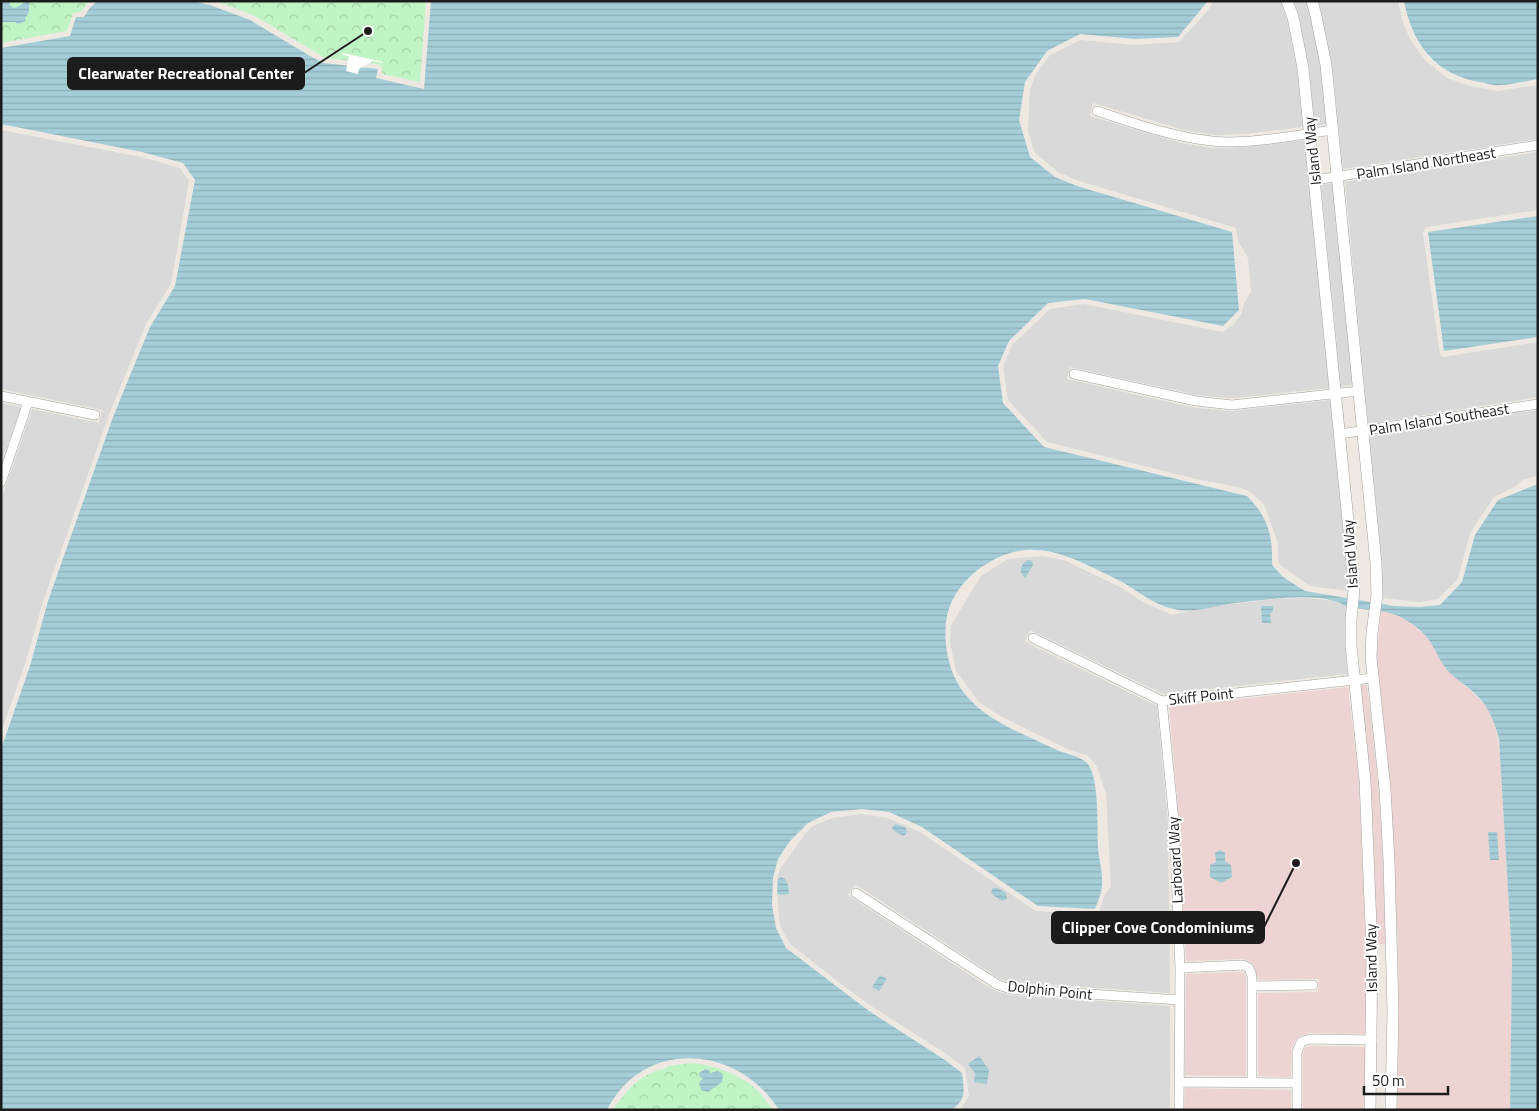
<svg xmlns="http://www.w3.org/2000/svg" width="1539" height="1111" font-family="'Titillium Web',sans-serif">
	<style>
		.residential { fill: #dad9d9 }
		.commercial { fill: #edd3d2 }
		.park { fill: url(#park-crowns) }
		.water { fill: url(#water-rules) }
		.pier { fill: #fff }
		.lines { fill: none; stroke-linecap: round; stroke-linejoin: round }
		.minor-casing { stroke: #a3a3a3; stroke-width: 10 }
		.tertiary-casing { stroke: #a3a3a3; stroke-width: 12 }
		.minor { stroke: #fff; stroke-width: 9 }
		.tertiary { stroke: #fff; stroke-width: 11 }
		.labels { text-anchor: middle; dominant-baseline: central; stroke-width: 4; stroke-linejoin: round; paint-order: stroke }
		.street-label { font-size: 15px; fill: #1c1c1c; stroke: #fff }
		.leader { fill: none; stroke: #1c1c1c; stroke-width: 2 }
		.callout-dot { fill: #1c1c1c; stroke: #fff; stroke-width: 2 }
		.callout { fill: #1c1c1c; stroke: #1c1c1c; stroke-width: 2 }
		.callout-label { font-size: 16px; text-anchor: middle; font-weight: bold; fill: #fff }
	</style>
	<defs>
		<pattern id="park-crowns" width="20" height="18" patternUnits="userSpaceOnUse" patternTransform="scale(1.25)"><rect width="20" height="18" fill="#c1f4c4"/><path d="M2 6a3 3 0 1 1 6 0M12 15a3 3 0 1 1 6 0" fill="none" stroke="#a5d1a8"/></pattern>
		<pattern id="water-rules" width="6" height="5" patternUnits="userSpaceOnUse" patternTransform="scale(1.25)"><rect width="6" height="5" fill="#a5cdd7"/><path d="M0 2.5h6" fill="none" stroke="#8dafb8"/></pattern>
	</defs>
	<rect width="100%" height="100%" fill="#ede9e2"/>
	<path class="residential" d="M1213,1H1281L1287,20L1297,70L1303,127L1244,134L1214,135L1184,130L1093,103L1090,116L1181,143L1212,148L1245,147L1305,140L1329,388L1232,398L1197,395L1070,367L1067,379L1195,408L1231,411L1331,400L1347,562L1348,591L1310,586L1280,565L1278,562V544L1264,504L1249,491L1238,487L1201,480L1047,442L1008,400L1003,366L1013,344L1050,309L1084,304L1223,332L1234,324L1242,313L1243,306L1251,291L1248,258L1238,241L1236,228L1079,181L1058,172L1035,153L1028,132L1030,89L1036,74L1050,55L1080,40L1134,45L1179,42L1209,9Z
		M1294,1H1306L1311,18L1321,67L1327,124L1315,126L1309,67L1299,16Z
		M1318,1H1398L1403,23L1410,39L1425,60L1447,78L1470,86L1498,91L1538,85V139L1343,169L1332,64Z
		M1,130L141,157L180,168L189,181L171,284L146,324L109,415L44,599L25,664L1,733V500L32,409L99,423L102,410L1,389Z
		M1538,152V210L1426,227L1423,233L1440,355L1443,357L1538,342V397L1368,424L1345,182Z
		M1333,183L1353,385L1341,386L1321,185Z
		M1,403L21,407L1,464Z
		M1538,410V476L1522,480L1515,487L1494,497L1470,533L1458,579L1438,599L1419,602L1383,598L1382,562L1369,436Z
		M1043,556L1064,560L1122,588L1143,602L1172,615L1207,607L1276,599L1307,598L1334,601L1346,606L1345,641L1347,674L1163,694L1030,630L1025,642L1157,706L1168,822L1170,993L1012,982L1000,979L855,884L848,895L985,985L996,991L1010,995L1170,1006V1110H960L969,1096L965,1068L948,1055L871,1006L845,987L790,944L780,926L778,908L777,879L780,869L805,834L813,826L832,818L862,814L888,818L920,832L1036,911L1095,915L1099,913L1105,894L1111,887L1106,794L1097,767L1088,756L1068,749L1034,733L1000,716L979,702L956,671L950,642L951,625L981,576L1008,559Z"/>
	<path class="commercial" d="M1381,610L1390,612L1405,619L1424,634L1438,653L1446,669L1482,701L1489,710L1495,724L1500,755L1512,957L1510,1110H1397L1399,1011L1398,944L1390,788L1377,656Z
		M1360,685H1367L1379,791L1383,862L1386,944H1377Z
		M1348,687L1359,781L1366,951V1034L1310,1033L1300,1036L1296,1039L1292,1049L1291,1077L1258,1076V993L1318,992L1319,979L1258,980L1254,965L1251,962L1243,959L1186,961L1179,820L1169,707Z
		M1241,972L1245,973L1246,978V1076L1185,1075L1186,974Z
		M1311,1046L1366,1047L1364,1110H1303V1053L1305,1048Z
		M1185,1088L1291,1090V1110H1184Z"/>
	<path class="park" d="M1,1H89L81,12L73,13L67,31L1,43Z
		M216,1H426L420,82L382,74V67L378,64L325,58L253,15Z
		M691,1063C714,1065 741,1074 758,1091C764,1097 768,1104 773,1110H613C626,1091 638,1076 661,1069L662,1070L669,1066Z"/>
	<path class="water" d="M1,1H9L10,5L14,8C21,7 23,1 31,1L29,3V12L25,19L26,21L17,24L16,22H1Z
		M97,1H191L210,5L250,20L310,56L324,63L378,69L376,78L424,89L431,1H1208L1178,37L1135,39L1080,34L1047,51L1025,82L1019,120L1030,157L1055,177L1077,186L1232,232L1239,310L1223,326L1085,299L1048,303L1009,341L998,366L1003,403L1044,447L1247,496C1268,517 1273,536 1272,565L1283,577L1305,591L1394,606L1419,607L1440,605L1462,582L1475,535L1498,500L1538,484V1110H1510L1512,957L1499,739C1494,719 1487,703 1471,690C1463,683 1454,678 1447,670C1438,658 1433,642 1421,631C1393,607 1382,613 1349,607C1344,606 1340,602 1334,601C1307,593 1265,600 1236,603C1217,605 1193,614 1174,609C1155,605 1140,593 1124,583C1115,578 1105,574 1096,569C1062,553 1033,541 997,558C978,567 961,582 952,601C944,618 944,638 948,657C959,712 1011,728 1057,750C1066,754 1079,756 1086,762C1100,774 1097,829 1098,848C1099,860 1103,873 1102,884C1102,892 1098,902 1095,909L1038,906L922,827L889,812L862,809L831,812L808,823L790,841L778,859L773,878L772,905L776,928L786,948L869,1011L945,1060L962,1073C964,1090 967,1098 952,1110H779C739,1045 644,1037 607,1110H1V749L30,666L48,601L113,417L150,327L175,286L195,180L183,163L142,152L1,124V48L70,36L76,17H84L89,9Z
		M1404,1H1538V79C1525,81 1512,85 1499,85C1493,86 1486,83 1480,82C1436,75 1412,44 1404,1Z
		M1538,216V337L1444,351L1428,232Z
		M1028,560L1032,561L1033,565L1025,578L1021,573C1020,568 1023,562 1028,560Z
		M1261,606H1273V611L1270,614L1271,623H1262Z
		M896,824L906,828L907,832L905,835C901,836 892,831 892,827Z
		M1488,832H1497L1499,860H1490Z
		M1220,850L1225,853V861L1231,865L1232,877L1221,883L1210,877V865L1216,862L1215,853Z
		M781,877L785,879L788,885L789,894L780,895L777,894L778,879Z
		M993,888H997L1006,893L1007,899L1002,901L993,895L991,892Z
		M880,975L887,979L879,991L872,987Z
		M979,1056L989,1070L987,1084L974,1082L975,1073L968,1064Z
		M705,1069L709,1070L710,1073L718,1071L723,1075L722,1082L708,1092L701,1090L699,1083L703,1078L700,1077L699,1073Z"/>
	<path class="pier" d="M343,53L383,62V63L373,61L359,69L358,74L346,71L349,56L343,55Z"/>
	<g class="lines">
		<defs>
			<path id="minor" d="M1097,111C1134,123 1172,137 1212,141C1247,145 1297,135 1333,130
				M1315,180L1538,145
				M1074,374L1196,401L1232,405L1359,391
				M1,396L95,415
				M1340,434L1538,404
				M1,482L28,402
				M1033,638L1162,701L1373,678
				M1162,701L1174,821L1180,968L1179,1110
				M856,893L998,985L1011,989L1180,1000
				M1180,968L1243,965L1249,968L1252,976V1083
				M1252,986L1313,985
				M1179,1082L1297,1083
				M1297,1110V1052L1301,1042L1310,1039L1372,1040"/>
			<path id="tertiary" d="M1287,1L1293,17L1303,68L1352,561L1354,591L1351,619V646L1365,780L1372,951L1370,1110
				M1312,1L1316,16L1326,65L1376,563L1377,595L1372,633L1371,657L1385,789L1389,861L1393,1011L1391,1110"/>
		</defs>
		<use href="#minor" class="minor-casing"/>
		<use href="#tertiary" class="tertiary-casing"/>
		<use href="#minor" class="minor"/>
		<use href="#tertiary" class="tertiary"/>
	</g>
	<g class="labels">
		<g class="street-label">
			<text transform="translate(1312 151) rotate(-96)">Island Way</text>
			<text transform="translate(1426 163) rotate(-9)">Palm Island Northeast</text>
			<text transform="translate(1439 419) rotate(-9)">Palm Island Southeast</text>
			<text transform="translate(1350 554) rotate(-94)">Island Way</text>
			<text transform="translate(1201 696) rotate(-6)">Skiff Point</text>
			<text transform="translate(1175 860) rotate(-93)">Larboard Way</text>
			<text transform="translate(1371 958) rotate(-91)">Island Way</text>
			<text transform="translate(1050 990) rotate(6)">Dolphin Point</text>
		</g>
	</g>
	<path class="leader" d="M368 31L304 73M1296 863L1264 927"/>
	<g class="callout-dot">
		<circle cx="368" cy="31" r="5"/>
		<circle cx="1296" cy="863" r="5"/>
	</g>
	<g class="callout">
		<rect x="68" y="58" width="236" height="31" rx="5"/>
		<rect x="1052" y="912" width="212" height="31" rx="5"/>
	</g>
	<g class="callout-label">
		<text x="186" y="79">Clearwater Recreational Center</text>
		<text x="1158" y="933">Clipper Cove Condominiums</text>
	</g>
	<rect width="1539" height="1111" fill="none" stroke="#1c1c1c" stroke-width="5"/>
	<path d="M1364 1086v8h84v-8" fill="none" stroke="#1c1c1c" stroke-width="2.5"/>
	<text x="1372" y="1086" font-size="15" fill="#1c1c1c" stroke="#ffffff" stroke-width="4" paint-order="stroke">50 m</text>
</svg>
